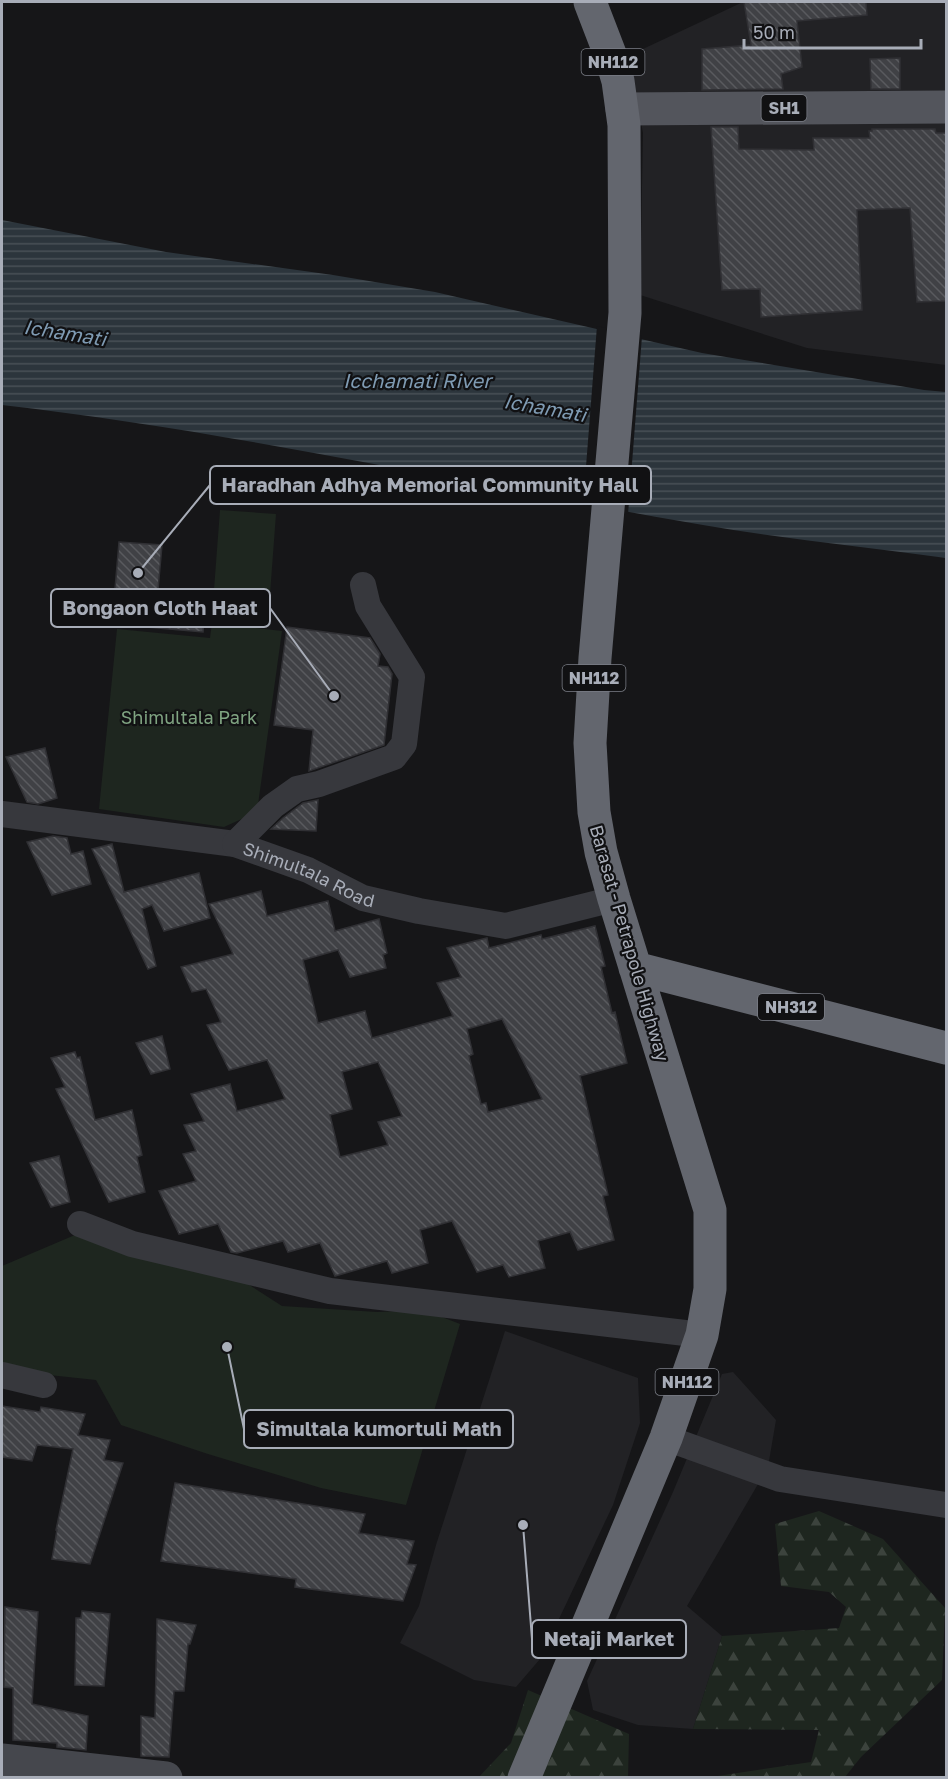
<svg xmlns="http://www.w3.org/2000/svg" width="948" height="1779" font-family="'Golos Text',sans-serif">
	<style>
		.built { fill: #222225 }
		.forest { fill: url(#forest-firs) }
		.park { fill: #1e261f }
		.water { fill: url(#water-rules) }
		.pier { fill: #161618 }
		.building { fill: url(#building-back-hatch); stroke: #303034; stroke-width: 1.5; fill-rule: evenodd }
		.lines { fill: none; stroke-linecap: round; stroke-linejoin: round }
		.street { stroke: #37383d; stroke-width: 26 }
		.secondary { stroke: #45474d; stroke-width: 33 }
		.primary { stroke: #53555c; stroke-width: 33 }
		.highway { stroke: #63666e; stroke-width: 33 }
		.labels { text-anchor: middle; dominant-baseline: central; stroke-width: 4.5; stroke-linejoin: round; paint-order: stroke }
		.shield { fill: #111113; stroke: #7b7e86; stroke-width: 1.5 }
		.shield-label { font-size: 16px; font-weight: bold; fill: #a8adb8 }
		.park-label { font-size: 18px; fill: #7fa381; stroke: #111113 }
		.street-label { font-size: 18px; fill: #a8adb8; stroke: #111113 }
		.water-label { font-size: 20px; font-style: italic; fill: #7f9bb3; stroke: #111113 }
		.leader { fill: none; stroke: #a8adb8; stroke-width: 2 }
		.callout-dot { fill: #a8adb8; stroke: #111113; stroke-width: 2 }
		.callout { fill: #111113; stroke: #a8adb8; stroke-width: 2 }
		.callout-label { font-size: 20px; text-anchor: middle; font-weight: bold; fill: #a8adb8 }
	</style>
	<defs>
		<pattern id="forest-firs" width="22" height="20" patternUnits="userSpaceOnUse" patternTransform="scale(1.5)"><rect width="22" height="20" fill="#1e261f"/><path d="M5 1l3.5 6h-7zM16 11l3.5 6h-7z" fill="#3c433d"/></pattern>
		<pattern id="water-rules" width="6" height="5" patternUnits="userSpaceOnUse" patternTransform="scale(1.5)"><rect width="6" height="5" fill="#2c353c"/><path d="M0 2.5h6" fill="none" stroke="#485056"/></pattern>
		<pattern id="building-back-hatch" width="6" height="6" patternUnits="userSpaceOnUse" patternTransform="scale(1.5)"><rect width="6" height="6" fill="#404145"/><path d="M-1 5l2 2M0 0l6 6M5-1l2 2" fill="none" stroke="#595a5e"/></pattern>
	</defs>
	<rect width="100%" height="100%" fill="#161618"/>
	<path class="built" d="M743,2H946V365L807,348L640,295L643,133L628,56Z
		M505,1331L638,1378L640,1423L613,1505L540,1659L516,1687L474,1680L400,1643L419,1606L436,1545Z
		M733,1372L776,1420L768,1467L687,1606L722,1636L693,1729L638,1725L593,1710L587,1681L673,1492L722,1374Z"/>
	<path class="forest" d="M819,1511L883,1539L945,1608L942,1680L861,1757L845,1777H711L811,1762L819,1730L693,1729L722,1636L839,1628L846,1607L829,1592L781,1586L775,1524Z
		M528,1690L629,1734L628,1777L478,1778L511,1743Z"/>
	<path class="park" d="M220,510L276,514L268,621L212,616Z
		M212,623L282,631L257,812L224,827L99,809L117,629L210,638Z
		M82,1232L234,1275L282,1306L377,1312L424,1310L460,1324L406,1505L321,1488L208,1454L121,1425L96,1380L2,1370V1266Z"/>
	<path class="water" d="M2,220L166,252L333,275L435,292L702,353L924,390L946,392V558C866,547 784,539 703,525C469,485 238,432 2,405Z"/>
	<path class="pier" d="M597,326L642,336L628,514L583,505Z"/>
	<path class="building" d="M744,2H866L867,15L797,21L802,67L781,74L783,89L702,90V49L751,45Z
		M900,58V89H871L870,59Z
		M711,127H738L739,149L814,150L813,138H870L869,131H872V129H935L936,133H946V301L917,302L910,208L857,210L862,310L761,317L760,289L722,290Z
		M119,542L162,545L157,601L205,605L203,632L112,624Z
		M287,627L370,638L380,654L378,666L388,667L392,674L384,745L309,771L313,730L274,725Z
		M45,748L57,798L38,804L27,802L6,757Z
		M318,800L316,831L271,829L283,818L303,803Z
		M53,836L67,838L71,854L83,851L91,884L52,895L27,842Z
		M112,844L124,892L199,873L210,918L164,931L152,905L142,909L156,966L148,969L92,849Z
		M261,891L267,916L328,901L335,931L379,919L387,953L383,955L386,968L350,977L338,950L303,960L318,1023L365,1011L372,1038L453,1016L437,983L461,977L447,948L487,938L489,948L541,935L542,939L595,926L605,966L601,967L612,1013L615,1012L627,1063L580,1076L608,1195L603,1196L614,1240L578,1250L570,1232L538,1241L545,1268L509,1277L503,1265L477,1272L452,1221L420,1230L428,1263L392,1273L387,1261L335,1276L320,1243L288,1252L283,1241L237,1253L231,1252L218,1224L179,1234L159,1191L196,1181L183,1154L196,1151L184,1125L204,1121L191,1094L230,1084L237,1111L285,1099L267,1060L229,1070L207,1025L221,1022L206,989L192,992L181,967L233,954L209,904ZM502,1019L542,1099L488,1112L486,1103L481,1104L469,1056L473,1054L467,1029ZM378,1062L402,1116L378,1122L388,1145L340,1157L330,1115L352,1109L342,1072Z
		M162,1036L170,1069L151,1074L136,1043Z
		M75,1052L77,1058L80,1057L95,1120L132,1110L142,1155L137,1157L145,1192L109,1202L56,1089L65,1087L51,1058Z
		M59,1156L70,1202L51,1207L30,1163Z
		M2,1406L40,1412L41,1407L85,1414L78,1435L110,1440L104,1460L123,1463L90,1564L52,1559L57,1530H56L73,1449L37,1445L32,1461L2,1457Z
		M175,1483L365,1514L359,1533L414,1541L407,1564L416,1565L403,1601L295,1587L296,1579L161,1561Z
		M5,1607L38,1612L32,1704L88,1716L86,1750L57,1747V1743L13,1740V1688L4,1687Z
		M82,1611L110,1614L104,1686L75,1685L76,1618H81Z
		M157,1619L196,1625L190,1644H188L184,1691H174L169,1757L141,1756V1716L155,1718Z"/>
	<g class="lines">
		<g class="street">
			<path id="s1" d="M2,814L235,844L308,870L363,898L419,911L506,926L614,899"/>
			<path d="M235,844L273,806L297,789L319,784L394,757L404,744L412,677L368,606L363,585"/>
			<path d="M80,1224L132,1244L330,1291L702,1335"/>
			<path d="M2,1375L44,1385"/>
			<path d="M666,1438L780,1479L946,1505"/>
		</g>
		<path class="secondary" d="M2,1760L166,1778"/>
		<path class="primary" d="M622,109L946,107"/>
		<path class="highway" d="M635,968L946,1048
			M524,1778L666,1438L702,1335L710,1289V1210L614,899L601,852L594,812L590,743L595,658L625,313L624,125L618,81L610,54L590,2"/>
	</g>
	<g class="labels">
		<g class="shield">
			<rect x="581.5" y="49" width="63" height="26" rx="4.5"/>
			<rect x="761.5" y="95" width="45" height="26" rx="4.5"/>
			<rect x="562.5" y="665" width="63" height="26" rx="4.5"/>
			<rect x="758" y="994" width="66" height="26" rx="4.5"/>
			<rect x="655.5" y="1369" width="63" height="26" rx="4.5"/>
		</g>
		<g class="shield-label">
			<text x="613" y="62">NH112</text>
			<text x="784" y="108">SH1</text>
			<text x="594" y="678">NH112</text>
			<text x="791" y="1007">NH312</text>
			<text x="687" y="1382">NH112</text>
		</g>
		<g class="park-label">
			<text x="189" y="717">Shimultala Park</text>
		</g>
		<g class="street-label">
			<text stroke="none"><textPath href="#s1" startOffset="315">Shimultala Road</textPath></text>
			<text transform="translate(630 943) rotate(74)">Barasat - Petrapole Highway</text>
		</g>
		<g class="water-label">
			<text transform="translate(65 332) rotate(9)">Ichamati</text>
			<text x="417" y="380">Icchamati River</text>
			<text transform="translate(545 407) rotate(10)">Ichamati</text>
		</g>
	</g>
	<path class="leader" d="M138 573L210 485M334 696L270 608M227 1347L244 1429M523 1525L532 1639"/>
	<g class="callout-dot">
		<circle cx="138" cy="573" r="6"/>
		<circle cx="334" cy="696" r="6"/>
		<circle cx="227" cy="1347" r="6"/>
		<circle cx="523" cy="1525" r="6"/>
	</g>
	<g class="callout">
		<rect x="210" y="466" width="441" height="38" rx="6"/>
		<rect x="51" y="589" width="219" height="38" rx="6"/>
		<rect x="244" y="1410" width="269" height="38" rx="6"/>
		<rect x="532" y="1620" width="154" height="38" rx="6"/>
	</g>
	<g class="callout-label">
		<text x="430" y="492">Haradhan Adhya Memorial Community Hall</text>
		<text x="160" y="615">Bongaon Cloth Haat</text>
		<text x="379" y="1436">Simultala kumortuli Math</text>
		<text x="609" y="1646">Netaji Market</text>
	</g>
	<rect width="948" height="1779" fill="none" stroke="#a8adb8" stroke-width="6"/>
	<path d="M744 39v9h177v-9" fill="none" stroke="#a8adb8" stroke-width="3"/>
	<text x="753" y="39" font-size="18" fill="#a8adb8" stroke="#111113" stroke-width="4.5" paint-order="stroke">50 m</text>
</svg>
